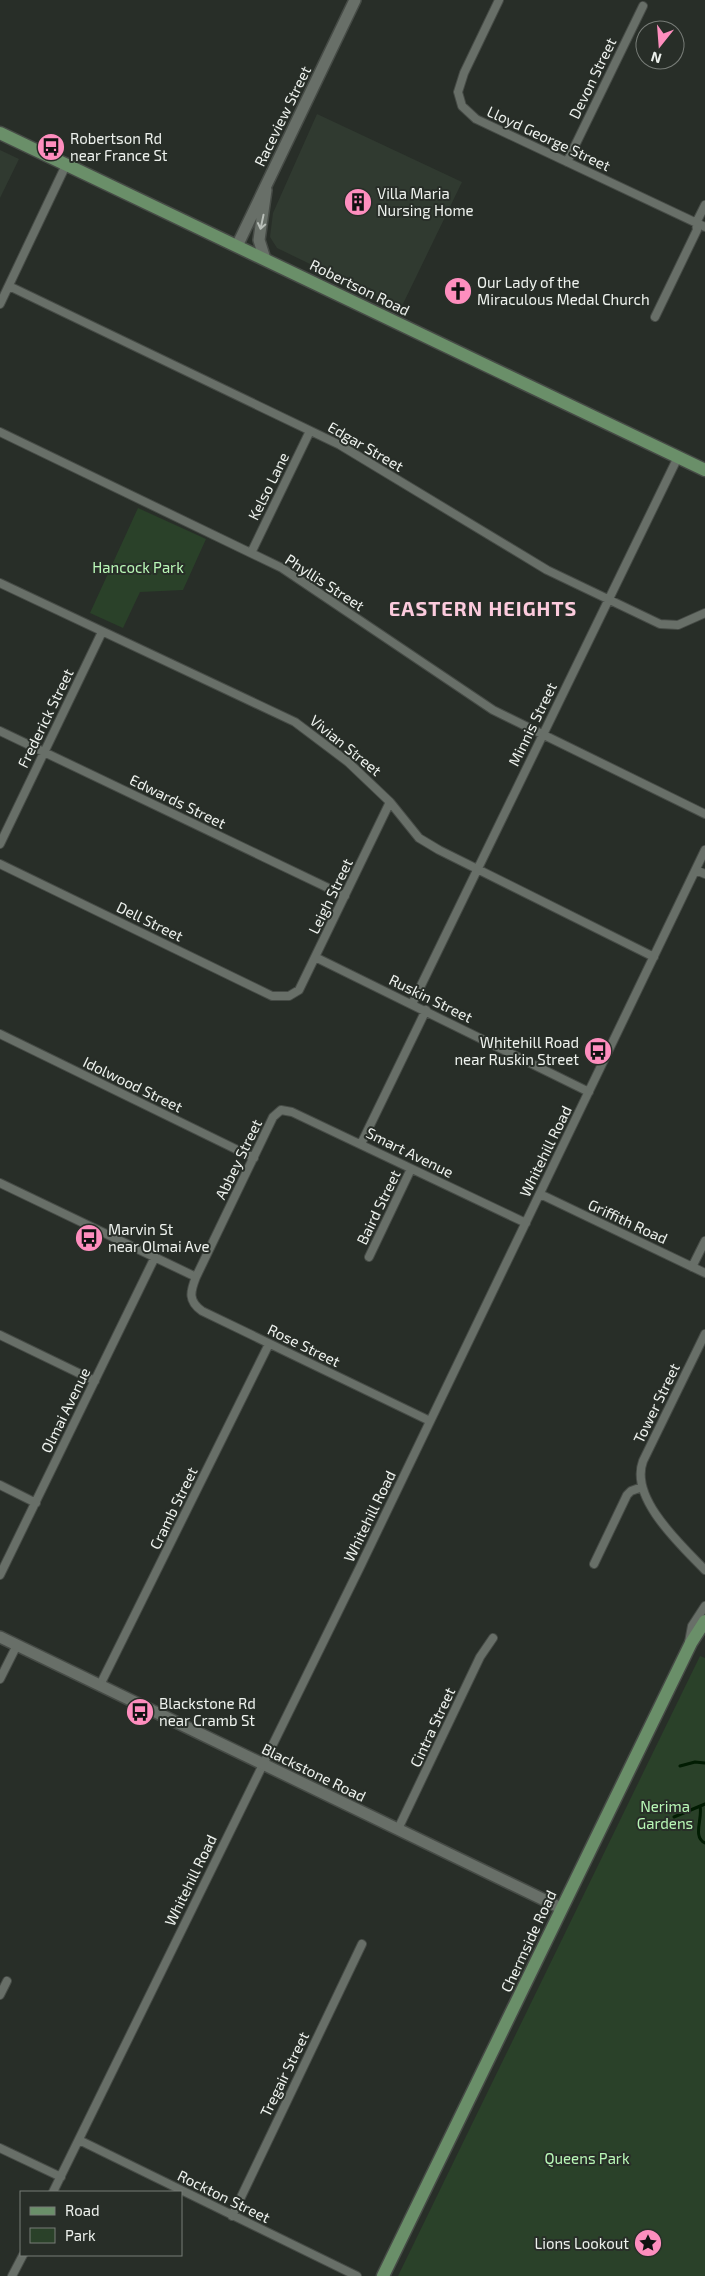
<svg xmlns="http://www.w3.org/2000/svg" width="705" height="2276" font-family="'Exo 2',sans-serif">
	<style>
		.built { fill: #303a30 }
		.green { fill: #2a4129 }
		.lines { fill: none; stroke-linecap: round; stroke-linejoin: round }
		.stream { stroke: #011c02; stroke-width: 3 }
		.street-casing { stroke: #464b46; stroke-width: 10 }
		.secondary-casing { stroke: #464b46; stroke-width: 14 }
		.primary-casing { stroke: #464b46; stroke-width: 15 }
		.street { stroke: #686f68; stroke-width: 8 }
		.secondary { stroke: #686f68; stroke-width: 11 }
		.primary { stroke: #6a8f69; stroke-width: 12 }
		.oneway { stroke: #b8beb8 }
		.labels { text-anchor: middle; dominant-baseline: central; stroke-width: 4; stroke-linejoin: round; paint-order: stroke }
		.street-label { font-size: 15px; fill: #eef2ee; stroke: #282e28 }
		.poi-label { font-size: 15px; fill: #eef2ee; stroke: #282e28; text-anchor: start }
		.park-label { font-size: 15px; fill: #b9f8b7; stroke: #282e28 }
		.district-label { font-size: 20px; font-weight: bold; letter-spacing: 1px; fill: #fccbdd; stroke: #282e28 }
	</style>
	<rect width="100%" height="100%" fill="#282e28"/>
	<path class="built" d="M317,114L462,182L401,308L277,248L270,237L273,213Z
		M0,150L19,159L0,198Z"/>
	<path class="green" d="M138,508L206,539L183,590L140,592L123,628L90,613Z
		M700,1656L705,1658V2276H398Z"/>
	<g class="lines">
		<path class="stream" d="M680,1766L695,1762L705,1763
			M700,1806C703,1818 692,1837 705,1843
			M674,1817L705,1804"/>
		<defs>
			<path id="street" d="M499,0L464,73L458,92L462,106L476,119L705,227
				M567,162L643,6
				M9,286L340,445L547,570L660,624L678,625L705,613
				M0,304L66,165
				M655,317L697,230L696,223L705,205
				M0,432L282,568L493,710L705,814
				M251,553L310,431
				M0,583L295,722L348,762L390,802L419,838L439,850L654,957
				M0,731L345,896
				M0,844L102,632
				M0,864L272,996H289L299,990L390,802
				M696,870L705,874
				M315,957L589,1092
				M412,1004L678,457
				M0,1034L254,1158
				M361,1144L426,1010
				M0,1183L196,1277
				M540,1194L705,1273
				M369,1257L411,1169
				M692,1267L705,1241
				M705,1334L643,1461C629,1498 681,1545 705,1570
				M0,1335L95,1381
				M430,1421L202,1311C188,1301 190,1292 196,1277L273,1117L281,1110L292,1112L526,1223
				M0,1485L36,1503
				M594,1564L627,1495L631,1491L642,1487
				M0,1575L155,1257
				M689,1642L692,1626L705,1606
				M0,1679L17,1645
				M100,1685L269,1344
				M398,1829L480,1657L493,1638
				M0,1995L7,1981
				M79,2140L357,2276
				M0,2148L61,2177
				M53,2192L360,1567L705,850
				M232,2216L362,1944
				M12,2276L23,2255"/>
			<path id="secondary" d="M237,246L355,0
				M265,259L259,240L266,190
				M0,1637L561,1908"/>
			<path id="primary" d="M0,133L705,470
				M383,2276L691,1643L705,1621"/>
		</defs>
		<use href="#street" class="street-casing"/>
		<use href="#secondary" class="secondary-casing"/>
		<use href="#primary" class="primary-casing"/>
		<use href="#street" class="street"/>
		<use href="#secondary" class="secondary"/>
		<use href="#primary" class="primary"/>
	</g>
	<defs><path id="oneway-shaft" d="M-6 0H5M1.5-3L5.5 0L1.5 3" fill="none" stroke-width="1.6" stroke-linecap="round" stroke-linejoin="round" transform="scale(1.25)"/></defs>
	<use class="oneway" href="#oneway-shaft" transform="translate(262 222) rotate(102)"/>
	<defs>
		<symbol id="bus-disc" viewBox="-11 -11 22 22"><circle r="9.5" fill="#fe8ebe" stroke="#282e28"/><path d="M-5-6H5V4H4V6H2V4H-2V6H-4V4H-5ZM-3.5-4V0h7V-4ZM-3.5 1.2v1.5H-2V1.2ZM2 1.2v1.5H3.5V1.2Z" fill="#111"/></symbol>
		<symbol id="building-disc" viewBox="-11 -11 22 22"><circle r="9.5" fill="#fe8ebe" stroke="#282e28"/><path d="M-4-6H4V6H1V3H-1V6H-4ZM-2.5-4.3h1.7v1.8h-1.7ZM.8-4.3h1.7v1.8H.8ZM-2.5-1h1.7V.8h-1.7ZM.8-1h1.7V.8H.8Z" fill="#111"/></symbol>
		<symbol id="church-disc" viewBox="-11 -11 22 22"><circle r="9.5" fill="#fe8ebe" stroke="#282e28"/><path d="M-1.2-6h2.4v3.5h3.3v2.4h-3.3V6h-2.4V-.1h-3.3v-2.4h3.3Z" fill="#111"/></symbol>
		<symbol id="sight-disc" viewBox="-11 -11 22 22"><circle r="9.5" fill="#fe8ebe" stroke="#282e28"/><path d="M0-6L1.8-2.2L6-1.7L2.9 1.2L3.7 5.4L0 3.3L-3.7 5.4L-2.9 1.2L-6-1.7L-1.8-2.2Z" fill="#111"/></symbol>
	</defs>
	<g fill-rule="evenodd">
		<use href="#bus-disc" x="35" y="131" width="32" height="32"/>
		<use href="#building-disc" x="342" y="186" width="32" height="32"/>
		<use href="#church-disc" x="442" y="275" width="32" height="32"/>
		<use href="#bus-disc" x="582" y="1035" width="32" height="32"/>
		<use href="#bus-disc" x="73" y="1222" width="32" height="32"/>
		<use href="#bus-disc" x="124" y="1696" width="32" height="32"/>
		<use href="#sight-disc" x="632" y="2227" width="32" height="32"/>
	</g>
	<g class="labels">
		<g class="street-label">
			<text transform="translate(592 78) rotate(-64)">Devon Street</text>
			<text transform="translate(282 116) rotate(-64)">Raceview Street</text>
			<text transform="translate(549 138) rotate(25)">Lloyd George Street</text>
			<text transform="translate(360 287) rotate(26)">Robertson Road</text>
			<text transform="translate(366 446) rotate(30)">Edgar Street</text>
			<text transform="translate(268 486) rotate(-64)">Kelso Lane</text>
			<text transform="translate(325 582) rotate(33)">Phyllis Street</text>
			<text transform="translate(45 718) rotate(-64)">Frederick Street</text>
			<text transform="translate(532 724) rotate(-64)">Minnis Street</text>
			<text transform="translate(346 745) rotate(39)">Vivian Street</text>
			<text transform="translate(178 801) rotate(26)">Edwards Street</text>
			<text transform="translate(330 896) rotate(-64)">Leigh Street</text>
			<text transform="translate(150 921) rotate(26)">Dell Street</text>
			<text transform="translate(431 998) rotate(26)">Ruskin Street</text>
			<text transform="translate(133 1084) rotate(26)">Idolwood Street</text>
			<text transform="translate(545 1151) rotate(-64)">Whitehill Road</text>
			<text transform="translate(410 1152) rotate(26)">Smart Avenue</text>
			<text transform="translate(238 1159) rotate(-64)">Abbey Street</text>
			<text transform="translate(378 1207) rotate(-64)">Baird Street</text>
			<text transform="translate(628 1221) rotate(25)">Griffith Road</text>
			<text transform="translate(304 1345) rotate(26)">Rose Street</text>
			<text transform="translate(656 1403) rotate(-64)">Tower Street</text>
			<text transform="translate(65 1410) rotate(-64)">Olmai Avenue</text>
			<text transform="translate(173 1508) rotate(-64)">Cramb Street</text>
			<text transform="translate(369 1516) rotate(-64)">Whitehill Road</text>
			<text transform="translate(432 1727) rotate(-65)">Cintra Street</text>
			<text transform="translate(314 1772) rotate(26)">Blackstone Road</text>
			<text transform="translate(190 1880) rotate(-64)">Whitehill Road</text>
			<text transform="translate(528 1941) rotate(-65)">Chermside Road</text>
			<text transform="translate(284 2074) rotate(-64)">Tregair Street</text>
			<text transform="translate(224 2196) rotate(26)">Rockton Street</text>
		</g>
		<g class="poi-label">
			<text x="70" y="138">Robertson Rd<tspan x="70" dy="17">near France St</tspan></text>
			<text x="377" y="193">Villa Maria<tspan x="377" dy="17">Nursing Home</tspan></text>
			<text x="477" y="282">Our Lady of the<tspan x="477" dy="17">Miraculous Medal Church</tspan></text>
			<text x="579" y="1042" text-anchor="end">Whitehill Road<tspan x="579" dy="17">near Ruskin Street</tspan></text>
			<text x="108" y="1229">Marvin St<tspan x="108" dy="17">near Olmai Ave</tspan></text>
			<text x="159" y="1703">Blackstone Rd<tspan x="159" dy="17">near Cramb St</tspan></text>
			<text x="629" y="2243" text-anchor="end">Lions Lookout</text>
		</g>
		<g class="park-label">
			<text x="138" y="567">Hancock Park</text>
			<text x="665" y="1806">Nerima<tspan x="665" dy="17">Gardens</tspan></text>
			<text x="587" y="2158">Queens Park</text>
		</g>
		<g class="district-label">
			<text x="483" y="608">EASTERN HEIGHTS</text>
		</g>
	</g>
	<rect x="20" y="2191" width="162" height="65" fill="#282e28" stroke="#777c77"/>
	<rect x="30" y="2207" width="25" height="8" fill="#6a8f69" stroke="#777c77"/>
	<text x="65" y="2216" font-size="15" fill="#eef2ee">Road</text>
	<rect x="30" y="2228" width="25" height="15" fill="#2a4129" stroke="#777c77"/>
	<text x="65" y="2241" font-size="15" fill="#eef2ee">Park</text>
	<g transform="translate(660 45) rotate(197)"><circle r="24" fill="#282e28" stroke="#777c77"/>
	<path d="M0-4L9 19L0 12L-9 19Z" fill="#fe8ebe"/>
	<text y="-8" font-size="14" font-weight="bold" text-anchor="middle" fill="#eef2ee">N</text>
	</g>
</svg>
